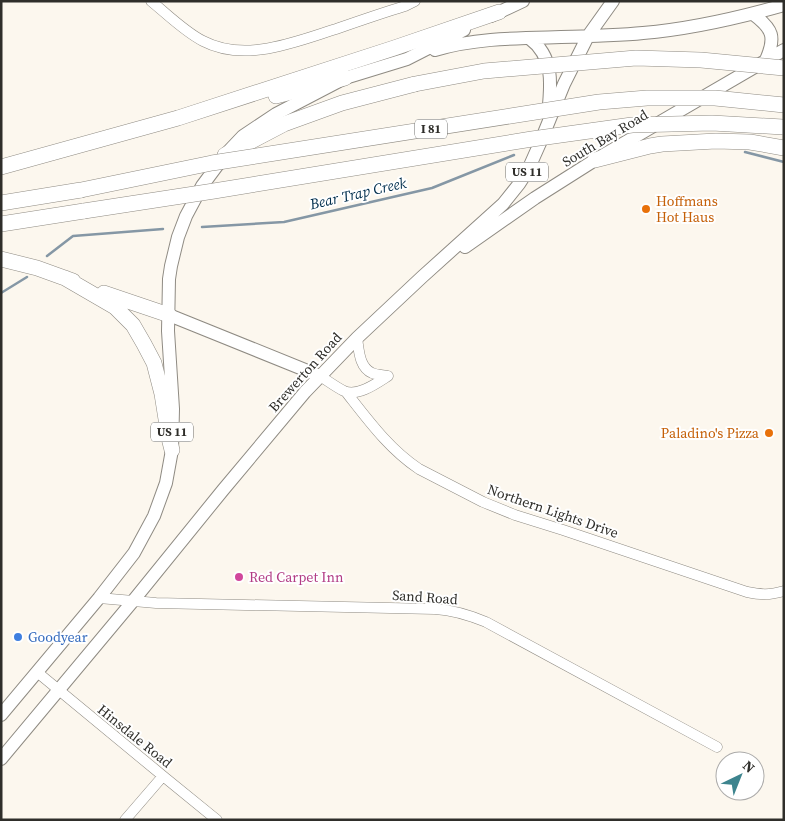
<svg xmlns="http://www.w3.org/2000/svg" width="785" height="821" font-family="'Source Serif 4',serif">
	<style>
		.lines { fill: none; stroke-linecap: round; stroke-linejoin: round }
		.stream { stroke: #8597a5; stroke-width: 2.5 }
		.minor-casing { stroke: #8f8b83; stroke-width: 11 }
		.major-casing { stroke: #8f8b83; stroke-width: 14 }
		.highway-casing { stroke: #8f8b83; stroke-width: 16 }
		.minor { stroke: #fff; stroke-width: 10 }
		.major { stroke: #fff; stroke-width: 12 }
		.highway { stroke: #fff; stroke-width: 15 }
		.highway-bridge-casing { stroke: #8f8b83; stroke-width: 16; stroke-linecap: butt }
		.highway-bridge { stroke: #fff; stroke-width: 15 }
		.food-dot { fill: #e8710a; stroke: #fff; stroke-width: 2 }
		.hotel-dot { fill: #d1479c; stroke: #fff; stroke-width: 2 }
		.shop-dot { fill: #3f7fe0; stroke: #fff; stroke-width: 2 }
		.labels { text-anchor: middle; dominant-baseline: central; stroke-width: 4; stroke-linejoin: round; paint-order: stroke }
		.shield { fill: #fff; stroke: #6d6d6a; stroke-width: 1 }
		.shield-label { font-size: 12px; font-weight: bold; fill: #2f2e2a }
		.street-label { font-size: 14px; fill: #2f2e2a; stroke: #fff }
		.food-label { font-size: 14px; fill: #c56008; stroke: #fff; text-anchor: start }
		.hotel-label { font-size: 14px; fill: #b23c85; stroke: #fff; text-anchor: start }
		.shop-label { font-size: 14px; fill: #366cbe; stroke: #fff; text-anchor: start }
		.water-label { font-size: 15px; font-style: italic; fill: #012e4d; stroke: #fff }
	</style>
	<rect width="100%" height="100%" fill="#fcf7ee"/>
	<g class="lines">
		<path class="stream" d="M745,152L784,162
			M202,227L284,222L432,188L514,155
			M47,256L73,236L163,229
			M1,293L27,277"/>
		<defs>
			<path id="minor" d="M151,1C167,14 185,32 203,41C245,63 295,42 336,29C359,21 382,13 405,6L415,1
				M357,338C359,350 359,367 372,373C377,375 384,375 388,376
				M320,376C328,381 336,387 344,391C358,397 377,383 388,376
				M346,392C368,420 389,449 419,469L483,502L515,515L563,530L747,592C762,595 769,595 784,591
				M99,598L156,603L435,609C453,610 469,615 486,622L717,747
				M37,672L163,776L217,820
				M125,820L163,776"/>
			<path id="major" d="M753,14C773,29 776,37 766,60
				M491,16L523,1
				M529,38C555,57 551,86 548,115
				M435,50C485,35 538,39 590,36C607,35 625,35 643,33C690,29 738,18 784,5
				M465,247L535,198L595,160L784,50
				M169,315L320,376
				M1,715L99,598L134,553L154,516L166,483L172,450L173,409L168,331L169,279L171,266L178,237L186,216L202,186L225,155L243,136L276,114L345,78L407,59L464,30
				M1,759L133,601L223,490L305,392L357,338L422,277L503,204L519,184L528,170L540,143L564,84L588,36L613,1"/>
			<path id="highway" d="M276,96L345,78
				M225,155L284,124L342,103L415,84
				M595,160L650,146L662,144L716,141L750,142L784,148
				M1,167L178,118L394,48L499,12
				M1,203L81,190
				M1,224L84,211
				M1,259L37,268L73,281
				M65,278L115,307L133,325L144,344L154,363L162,394L169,438L172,450
				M104,293L169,315"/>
		</defs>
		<use href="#minor" class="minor-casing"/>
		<use href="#major" class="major-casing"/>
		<use href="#highway" class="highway-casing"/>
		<use href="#minor" class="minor"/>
		<use href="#major" class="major"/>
		<use href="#highway" class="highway"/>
		<defs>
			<path id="highway-bridge" d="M415,84L484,71L636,58L701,60L784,68
				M81,190L212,163L599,102L647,98H715L784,105
				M84,211L214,191L532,139L632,125L712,123L783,127"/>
		</defs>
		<use href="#highway-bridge" class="highway-bridge-casing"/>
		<use href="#highway-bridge" class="highway-bridge"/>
	</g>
	<g class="food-dot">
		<circle cx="646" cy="209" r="5"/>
		<circle cx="769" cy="433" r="5"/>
	</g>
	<circle class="hotel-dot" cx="239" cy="577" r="5"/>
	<circle class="shop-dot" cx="18" cy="637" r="5"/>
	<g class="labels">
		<g class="shield">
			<rect x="415" y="119.5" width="32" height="19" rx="4"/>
			<rect x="506" y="162.5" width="42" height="19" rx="4"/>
			<rect x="151" y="422.5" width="42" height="19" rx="4"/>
		</g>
		<g class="shield-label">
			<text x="431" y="129">I 81</text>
			<text x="527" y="172">US 11</text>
			<text x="172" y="432">US 11</text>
		</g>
		<g class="street-label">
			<text transform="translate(605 138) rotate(-31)">South Bay Road</text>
			<text transform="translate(305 372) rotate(-48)">Brewerton Road</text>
			<text transform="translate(553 511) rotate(19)">Northern Lights Drive</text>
			<text transform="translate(425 597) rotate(4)">Sand Road</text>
			<text transform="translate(135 736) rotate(39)">Hinsdale Road</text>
		</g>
		<g class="food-label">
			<text x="656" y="201">Hoffmans<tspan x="656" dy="16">Hot Haus</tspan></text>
			<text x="759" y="433" text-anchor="end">Paladino's Pizza</text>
		</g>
		<g class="hotel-label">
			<text x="249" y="577">Red Carpet Inn</text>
		</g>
		<g class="shop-label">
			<text x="28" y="637">Goodyear</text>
		</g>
		<g class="water-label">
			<text transform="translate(358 193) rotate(-13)">Bear Trap Creek</text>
		</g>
	</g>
	<rect width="785" height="821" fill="none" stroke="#2f2e2a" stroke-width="5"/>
	<g transform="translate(740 776) rotate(43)"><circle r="24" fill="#ffffff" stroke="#acabaa"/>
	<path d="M0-4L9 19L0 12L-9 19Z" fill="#3d848e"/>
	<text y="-8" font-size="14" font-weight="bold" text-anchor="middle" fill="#2f2e2a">N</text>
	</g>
</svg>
